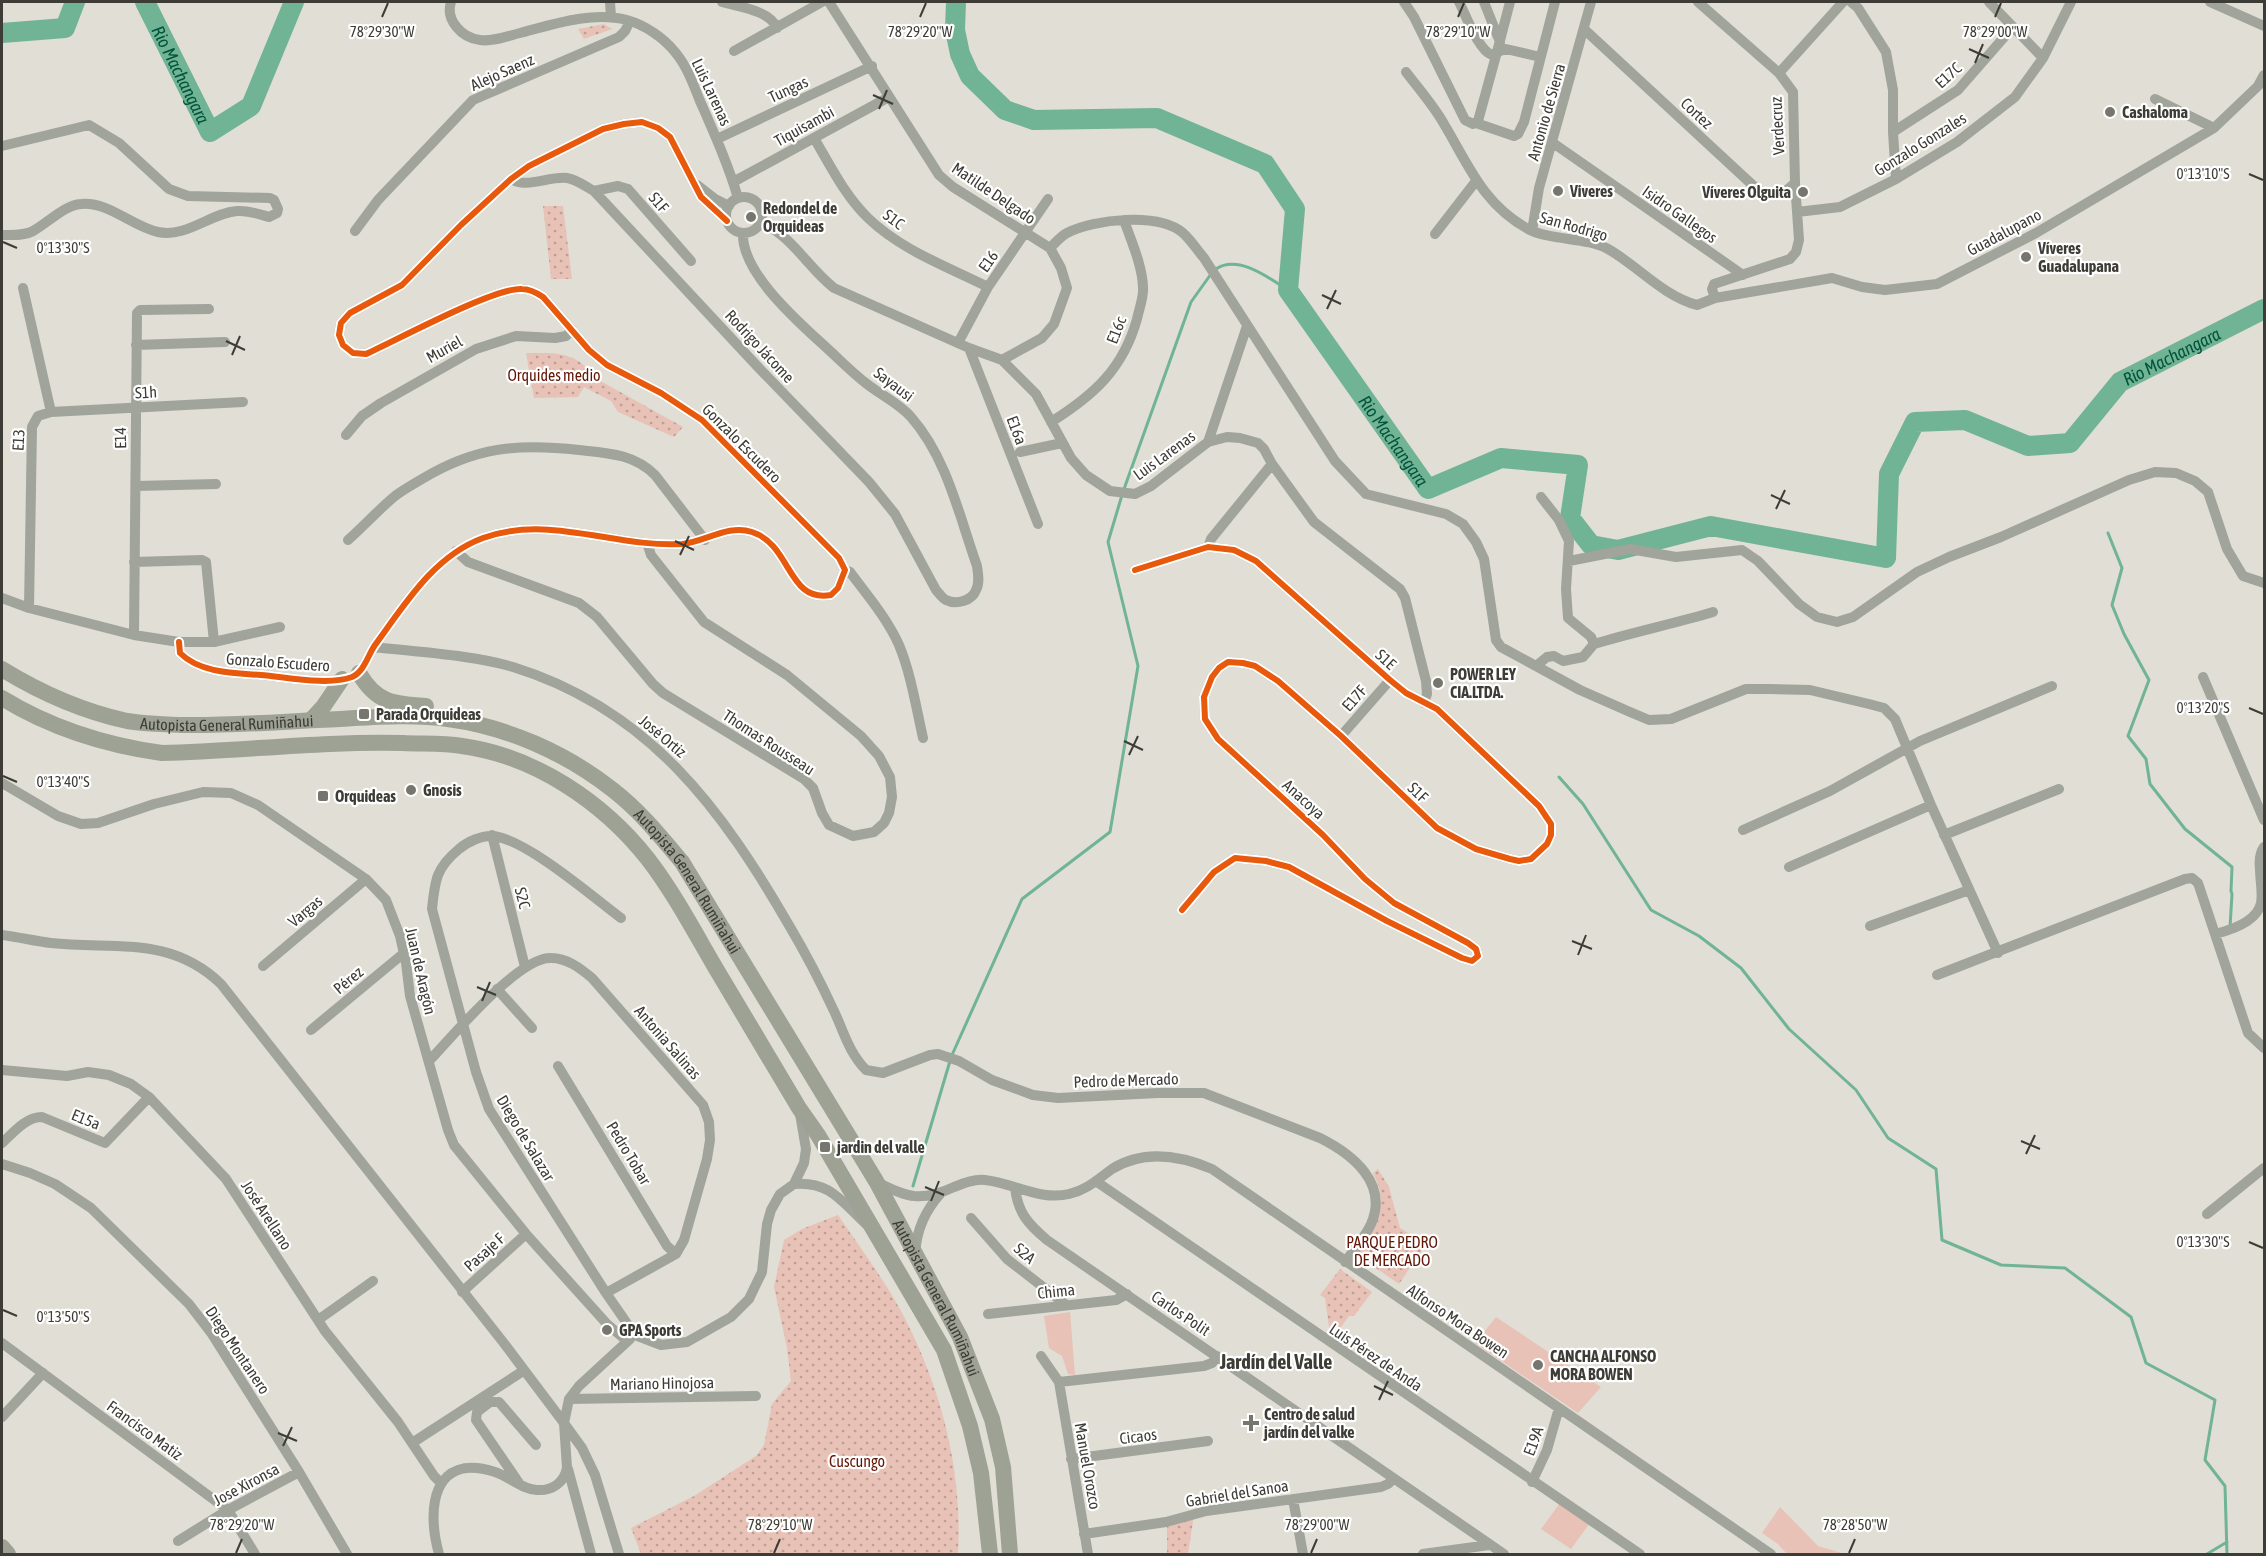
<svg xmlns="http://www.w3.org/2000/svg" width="2266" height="1556" font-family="'Asap Condensed',sans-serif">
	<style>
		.grass { fill: #e8c2b6 }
		.park { fill: url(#park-dots) }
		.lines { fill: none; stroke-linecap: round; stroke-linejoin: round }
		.stream { stroke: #70b395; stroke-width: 3 }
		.river { stroke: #70b395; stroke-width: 20 }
		.minor { stroke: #a0a49a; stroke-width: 10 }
		.highway { stroke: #9ea294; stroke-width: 16 }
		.cycleway-casing { stroke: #fff; stroke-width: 10 }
		.cycleway { stroke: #e8590c; stroke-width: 6 }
		.ticks { fill: none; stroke: #3d3c36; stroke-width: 2 }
		.poi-dot { fill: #76756e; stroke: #fff; stroke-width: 2 }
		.labels { text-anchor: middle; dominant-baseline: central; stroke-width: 4.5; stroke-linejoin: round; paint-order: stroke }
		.street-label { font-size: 16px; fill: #3d3c36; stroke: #fff }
		.poi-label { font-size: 16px; font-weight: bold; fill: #3d3c36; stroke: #fff; text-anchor: start }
		.park-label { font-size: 16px; fill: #611606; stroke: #fff }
		.water-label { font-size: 18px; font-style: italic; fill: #02543a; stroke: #fff }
		.quarter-label { font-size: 20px; font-weight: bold; fill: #3d3c36; stroke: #fff }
		.ticks-label { font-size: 15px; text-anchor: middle; fill: #3d3c36; stroke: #fff; stroke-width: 4.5; stroke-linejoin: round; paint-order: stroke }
	</style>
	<defs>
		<pattern id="park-dots" width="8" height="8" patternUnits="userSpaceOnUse" patternTransform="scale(1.5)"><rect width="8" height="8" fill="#e8c2b6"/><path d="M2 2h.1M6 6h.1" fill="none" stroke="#bd9f95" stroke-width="1.8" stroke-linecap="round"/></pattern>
	</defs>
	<rect width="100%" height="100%" fill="#e0ded5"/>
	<path class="grass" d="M1070,1312L1075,1375L1068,1374L1062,1356L1049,1348L1044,1316Z
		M1496,1317L1601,1387L1578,1413L1475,1343Z
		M1560,1503L1590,1523L1571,1549L1541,1529Z
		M1780,1507L1818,1546L1845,1554H1787L1778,1544L1762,1533Z"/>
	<path class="park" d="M604,24L612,29L584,39L578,29Z
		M543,206H563L572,279H551Z
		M526,353C556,353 577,351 595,378L683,427L674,437L618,412L611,401L584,387L578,397L534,398Z
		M1378,1169L1389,1187L1400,1228L1426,1244L1399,1284L1357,1255C1374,1224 1391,1208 1373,1173Z
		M838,1215C859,1246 883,1278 901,1311C941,1386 963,1470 958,1554H641L631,1528L694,1496L756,1456L764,1445L772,1404L791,1381L787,1348L774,1287L784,1240L802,1229Z
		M1340,1269L1372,1292L1354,1316H1349L1331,1341L1325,1298L1320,1295Z
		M1194,1515L1188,1554H1167V1525Z"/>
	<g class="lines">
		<path class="stream" d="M1216,269C1238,254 1269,278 1288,290
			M1124,489L1191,302L1211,274
			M2108,533L2122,568L2112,605L2124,634L2149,680L2128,736L2146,759L2150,784L2185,829L2232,867L2231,891L2232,894L2230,927
			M1559,777L1583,804L1651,910L1699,936L1741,968L1789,1029L1856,1090L1888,1138L1936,1169L1942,1240L2001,1265L2065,1268L2131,1317L2146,1363L2215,1400L2205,1460L2225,1486L2227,1554
			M952,1055L1022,899L1110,832L1138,666L1108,542L1122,495
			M913,1186L950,1061
			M2207,1554L2227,1542"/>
		<g class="river">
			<path id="s1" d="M145,2L210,132L251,106L294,2"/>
			<path id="s2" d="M956,2L955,30L960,54L970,76L1005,110L1034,120L1157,118L1265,164L1295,209L1288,290L1428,489L1501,458L1578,465L1570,518L1591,545L1618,550L1711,526L1886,558L1889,474L1915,422L1965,420L2028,446L2070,443L2120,382L2264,309"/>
			<path d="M2,33L65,28L75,2"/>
		</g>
		<path class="minor" d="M451,2C445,20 462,38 480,40C492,42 508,36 520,33C554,24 592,11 627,20C645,25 664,38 675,52C687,66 693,84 700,101C714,133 728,164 738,198
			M610,2L611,17
			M722,2C739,7 769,10 777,28
			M829,2L939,175L953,187L1050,248L1061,268L1067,288L1054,324L1042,338L1002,360
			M1404,2L1414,17L1465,120L1473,124L1478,121L1497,52L1506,49L1540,57
			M1459,2C1466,15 1478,50 1492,55L1497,52L1510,2
			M1484,2L1500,42
			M1698,2L1779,73L1793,92L1795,183L1799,240L1796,252L1790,259L1714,284L1712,289L1715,298
			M1851,2L1858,8L1886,52L1893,90V132L1896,179
			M1989,2L2043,58
			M2210,2L2264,26
			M1585,30L1759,191L1781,195L1795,183
			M734,51L822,2
			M1406,72C1419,89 1434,106 1444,124C1469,166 1483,204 1528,229C1551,241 1586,237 1608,249C1638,266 1663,296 1697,305L1715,298L1832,278L1862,287L1885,290L1937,284L2036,233L2214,128L2258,86L2264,75
			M1779,73L1843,2
			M2155,99L2214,128
			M1476,123L1514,136L1518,134L1524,122L1555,2
			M1893,132L1958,90L2013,27
			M814,138C830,165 845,196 868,218C901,250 948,267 988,287
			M717,139L872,66
			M1553,143L1743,275
			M2,146L89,125L119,143L169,189L188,196L270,198L274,200L278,209L277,213L269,217C259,214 248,210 237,211C211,213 186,238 158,232C133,227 108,201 81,204C64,205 48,223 33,231C24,236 12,235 2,235
			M511,179C525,189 549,176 567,178C576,179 586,187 594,191L758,367L869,482L895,514L936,590C939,593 942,598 946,600C956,605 972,601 976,590C980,583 978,574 977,566C959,515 947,458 911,417C900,404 881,395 867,384C854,374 842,362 830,351C802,325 741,274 743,233
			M733,182L889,97
			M697,185L715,199L729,206
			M594,191L618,186L628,189L691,261
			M726 215a18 18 0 1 1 36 0a18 18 0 1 1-36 0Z
			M1797,212L1840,207L1896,179L1957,142L2015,97L2043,58L2071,2
			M760,222C794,237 806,266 834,288L969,348L1002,360L1036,394L1071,458L1086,475L1110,491L1135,494L1151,486L1208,442L1227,437L1240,438L1258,443L1264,449L1272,464L1314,522L1400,589L1405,598L1426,681L1427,694L1424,703
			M355,231L378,200L473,100L619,37L625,31L630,21
			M1532,231L1539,188L1591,2
			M1435,234L1476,181
			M1050,248C1055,243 1061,236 1067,233C1094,219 1159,212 1183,233C1191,240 1197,250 1204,258L1335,461L1366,494L1446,514L1463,524L1476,542L1484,559L1496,640L1501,647L1580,690L1630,712L1649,720L1671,719L1746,689H1769L1810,690L1869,704L1884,708L1895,719L1931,805L1998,953
			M23,288L51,412
			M958,343L988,287L1048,199
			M136,345L225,342
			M969,348L1038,524
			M1051,422C1094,395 1123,369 1137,319C1139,309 1144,297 1143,287C1142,264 1131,241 1124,220
			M346,435L362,416L381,403L476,349L516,336L555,338L566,336L572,330
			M1208,442L1247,326
			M1020,452L1062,443
			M136,486L216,484
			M348,540C364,526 378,510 395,496C403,490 412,485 422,479C475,447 518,443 579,450C608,453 634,454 655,475L705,540
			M1208,547L1211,539L1272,464
			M456,551L468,562L579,603L597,617L653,684L663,693L804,779L813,788L822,813L829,825L853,836L874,832L884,823L889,813L892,797L890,777L879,756L861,736L787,675L704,622L651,555L647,543
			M1569,561L1630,549L1676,557L1742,550L1758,561L1799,604L1817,617L1837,622L1853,617L1917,572L1949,557L2001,537L2129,480L2155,472L2176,473L2195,481L2208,492L2227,549L2243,576L2264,583
			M134,562L202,560L206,562L214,642
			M845,570L850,572C867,595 887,618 899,645C911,674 916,707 923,738
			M1135,570L1208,547L1234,550L1256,561L1390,680L1406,693L1437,709L1539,806L1551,824V835L1547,844L1531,859L1519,861L1510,859L1476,849L1437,828L1341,736L1278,681L1255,666L1243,663L1228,662L1219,668L1212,677L1204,697L1205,719L1218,739L1323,835L1365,879L1394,903L1468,943L1476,949L1478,956L1472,961L1462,958L1387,921L1289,867L1266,861L1235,858L1214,872L1182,910
			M2,598L29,608L134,635L179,642H214L280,627
			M29,608L32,427L38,416L51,412L243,402
			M134,635L137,313L140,310L209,309
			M179,642L180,653C200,673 234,673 261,675C286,677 328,686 352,677C364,672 368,655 375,645C405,604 434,556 483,538C549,514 615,548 682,544C705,542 728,524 752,532C792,545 787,603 831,595L838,588L845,570L839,558L702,420L661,393L607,365L589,350L543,297C537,293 529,289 522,289C495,287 397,340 366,354L353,353L343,345L339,335L341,323L350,313L402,285L461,225L511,179L529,166L603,129L624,124L642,122L658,128L670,137L701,197L727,221
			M1594,644C1633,632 1673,624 1713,612
			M374,647C417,652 472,655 513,667C649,709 722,809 790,927C806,954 821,983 834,1011C844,1032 849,1053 866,1070L883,1073L930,1055L938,1054L959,1061L992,1080L1033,1095L1058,1098L1158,1093H1204L1320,1138C1352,1154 1389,1183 1371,1224C1365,1237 1354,1250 1345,1262
			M1536,666L1547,657L1554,656L1563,661L1583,657L1594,644L1591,637L1568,618L1566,589L1569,541L1559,520L1541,497
			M2203,677L2264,820
			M1341,736L1390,680
			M2,783L58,816L81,824L98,823L154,804L203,792L231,793L258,805L366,879L386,900L400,936L406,963L410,996L448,1130L454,1145L526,1234L607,1324L627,1341
			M1743,830L1830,791L1920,741L2052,686
			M492,835L525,967
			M1944,835L2059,789
			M1789,867L1931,805
			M621,918C593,897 526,839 493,836C482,835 467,842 459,849C436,868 435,880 432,909L476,1072L489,1109L606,1293L635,1335L661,1345L687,1342L731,1317L749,1299L762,1272L767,1224L771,1210L780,1194L794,1184L804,1163L806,1149L800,1114
			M1870,926L1969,890
			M2215,934C2231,930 2257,922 2261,903C2263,893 2260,880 2260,869C2259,861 2259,854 2264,847
			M2,935C18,937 35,941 51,943C115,950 170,935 221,984L503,1342L564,1423L582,1448L595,1475L619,1554
			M263,966L366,879
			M1937,975L2185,879L2192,878L2198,883L2248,1033L2264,1048
			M497,989L532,1028
			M311,1030L404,953
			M429,1061C453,1036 518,957 551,958C567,958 580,968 592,978L703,1105L709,1122L710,1140L707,1159L684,1240L676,1254L606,1293
			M558,1066L667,1246L676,1254
			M2,1070L67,1076L88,1072L109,1075L131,1084L149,1097L226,1179L325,1331L398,1422L434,1476L441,1483
			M2,1143C14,1132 26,1117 42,1117L105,1143L149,1097
			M2,1164L30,1173L55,1184L91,1208L189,1304L212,1334L299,1472L347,1554
			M877,1182C907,1198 922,1202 954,1187C964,1183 974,1179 985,1180C1013,1183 1040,1201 1069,1194C1087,1190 1098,1179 1112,1169C1144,1149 1179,1155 1212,1169L1771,1554
			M1097,1182L1640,1554
			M794,1184C830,1181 841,1201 866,1224
			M1015,1188C1018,1213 1028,1224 1047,1240L1504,1554
			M2207,1214L2264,1168
			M971,1218L1007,1259L1065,1304
			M915,1253C917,1229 925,1211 941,1193
			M462,1292L526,1234
			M988,1314L1116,1300L1127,1294
			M318,1320L373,1281
			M2,1343L228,1510L255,1554
			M1041,1356L1059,1382L1088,1554
			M1059,1382L1204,1366L1212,1363L1217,1356
			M569,1399L756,1396
			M2,1417L43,1373
			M412,1443L523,1371
			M1071,1459L1208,1441
			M568,1469L591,1554
			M1532,1482L1547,1450L1559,1408
			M519,1483L476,1420L477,1412L490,1402H499L536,1445
			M1293,1499L1303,1554
			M1084,1534L1166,1522L1206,1511L1381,1487L1388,1484L1393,1479
			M178,1541L228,1510L299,1472
			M439,1554C426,1508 433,1452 495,1472C510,1477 521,1489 537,1490C552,1491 564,1483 567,1468L564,1423L569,1399L579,1386L630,1339
			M1423,1554L1489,1545"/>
		<g class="highway">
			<path id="s3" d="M2,669C41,693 82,711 127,721C144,724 163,724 181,725C234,726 287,721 340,719C376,717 413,714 448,719C508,727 566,753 613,790C640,811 661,837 682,862L876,1181L960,1337L992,1419L1003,1467L1010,1554"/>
			<path d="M359,673C376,703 394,704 426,706"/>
			<path d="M2,698C51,728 105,745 162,753C242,751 322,741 403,743C422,744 443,743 462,746C535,756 603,802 648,859C674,893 694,931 715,967C743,1014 771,1061 799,1108L818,1135L944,1350L970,1426L981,1473L990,1554"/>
			<path d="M311,720L323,707L342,679"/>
			<path d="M2,1547L8,1554"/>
		</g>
		<defs>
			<path id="cycleway" d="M1135,570L1208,547L1234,550L1256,561L1390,680L1406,693L1437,709L1539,806L1551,824V835L1547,844L1531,859L1519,861L1510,859L1476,849L1437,828L1341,736L1278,681L1255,666L1243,663L1228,662L1219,668L1212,677L1204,697L1205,719L1218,739L1323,835L1365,879L1394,903L1468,943L1476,949L1478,956L1472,961L1462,958L1387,921L1289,867L1266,861L1235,858L1214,872L1182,910
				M179,642L180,653C200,673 234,673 261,675C286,677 328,686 352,677C364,672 368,655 375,645C405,604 434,556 483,538C549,514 615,548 682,544C705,542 728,524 752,532C792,545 787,603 831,595L838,588L845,570L839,558L702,420L661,393L607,365L589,350L543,297C537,293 529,289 522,289C495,287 397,340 366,354L353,353L343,345L339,335L341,323L350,313L402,285L461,225L511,179L529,166L603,129L624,124L642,122L658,128L670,137L701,197L727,221"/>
		</defs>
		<use href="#cycleway" class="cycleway-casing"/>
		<use href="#cycleway" class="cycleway"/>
	</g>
	<path class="ticks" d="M382,17L388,3M920,17L926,3M1458,17L1464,3M1995,17L2001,3M1969,49L1989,58M1975,63L1983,44M873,95L893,104M879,109L887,90M2249,174L2263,180M3,242L17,248M1322,295L1341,304M1327,309L1336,290M226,341L245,350M232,355L240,336M1771,495L1790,504M1776,509L1785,490M675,541L694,550M680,555L689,536M2249,708L2263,714M1124,741L1143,750M1129,755L1138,736M3,776L17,782M1572,941L1592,949M1578,955L1586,935M477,987L496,995M482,1001L490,982M2021,1141L2040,1149M2026,1154L2035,1135M925,1187L944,1195M931,1201L939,1181M2249,1242L2263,1248M3,1310L17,1316M1374,1386L1393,1395M1379,1400L1388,1381M278,1433L297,1441M283,1446L292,1427M236,1553L242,1539M774,1553L780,1539M1311,1553L1317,1539M1849,1553L1855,1539"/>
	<g class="poi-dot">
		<circle cx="2110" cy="112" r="6"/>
		<circle cx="1558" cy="191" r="6"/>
		<circle cx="1803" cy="192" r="6"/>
		<circle cx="751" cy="217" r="6"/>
		<circle cx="2026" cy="257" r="6"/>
		<circle cx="1438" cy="683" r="6"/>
		<rect x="358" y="708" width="12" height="12" rx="3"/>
		<circle cx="411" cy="790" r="6"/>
		<rect x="317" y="790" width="12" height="12" rx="3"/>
		<rect x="819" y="1141" width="12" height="12" rx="3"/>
		<circle cx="607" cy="1330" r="6"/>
		<circle cx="1538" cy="1365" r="6"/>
		<path d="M1248 1414h6v6h6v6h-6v6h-6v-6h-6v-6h6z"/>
	</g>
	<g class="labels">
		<g class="street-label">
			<text transform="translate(502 72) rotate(-24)">Alejo Saenz</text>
			<text transform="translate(1948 75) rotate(-42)">E17C</text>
			<text transform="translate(788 89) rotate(-25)">Tungas</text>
			<text transform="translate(712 92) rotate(65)">Luis Larenas</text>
			<text transform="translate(1546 112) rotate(-74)">Antonio de Sierra</text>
			<text transform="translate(1697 113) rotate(43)">Cortez</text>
			<text transform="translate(804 126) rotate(-29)">Tiquisambi</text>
			<text transform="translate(1777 126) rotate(-93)">Verdecruz</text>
			<text transform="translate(1920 144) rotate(-32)">Gonzalo Gonzales</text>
			<text transform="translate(994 193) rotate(34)">Matilde Delgado</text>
			<text transform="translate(659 202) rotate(49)">S1F</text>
			<text transform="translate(1680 214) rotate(35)">Isidro Gallegos</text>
			<text transform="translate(894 219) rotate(37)">S1C</text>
			<text transform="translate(1574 226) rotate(16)">San Rodrigo</text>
			<text transform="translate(2004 232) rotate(-28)">Guadalupano</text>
			<text transform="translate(988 261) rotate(-55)">E16</text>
			<text transform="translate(1116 330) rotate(-69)">E16c</text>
			<text transform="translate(760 346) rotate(47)">Rodrigo Jácome</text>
			<text transform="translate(444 349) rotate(-29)">Muriel</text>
			<text transform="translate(894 384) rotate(37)">Sayausi</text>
			<text transform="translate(146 392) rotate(-3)">S1h</text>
			<text transform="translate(1017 430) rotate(69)">E16a</text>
			<text transform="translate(120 438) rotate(-91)">E14</text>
			<text transform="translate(18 440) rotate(-87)">E13</text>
			<text transform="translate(742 443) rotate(45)">Gonzalo Escudero</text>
			<text transform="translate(1164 455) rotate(-36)">Luis Larenas</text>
			<text transform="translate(1386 659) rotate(42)">S1E</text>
			<text transform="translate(278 662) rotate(4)">Gonzalo Escudero</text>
			<text transform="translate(1354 698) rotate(-49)">E17F</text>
			<text stroke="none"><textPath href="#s3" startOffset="236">Autopista General Rumiñahui</textPath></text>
			<text transform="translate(663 736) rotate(40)">José Ortiz</text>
			<text transform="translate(769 742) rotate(33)">Thomas Rousseau</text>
			<text transform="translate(1418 792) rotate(44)">S1F</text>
			<text transform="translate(1304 799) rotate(42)">Anacoya</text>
			<text stroke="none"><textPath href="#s3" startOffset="758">Autopista General Rumiñahui</textPath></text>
			<text transform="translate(523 898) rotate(76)">S2C</text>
			<text transform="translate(305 911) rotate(-40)">Vargas</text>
			<text transform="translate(421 971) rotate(77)">Juan de Aragón</text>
			<text transform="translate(348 980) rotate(-40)">Pérez</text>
			<text transform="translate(668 1042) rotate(49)">Antonia Salinas</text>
			<text transform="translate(1126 1080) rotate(-2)">Pedro de Mercado</text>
			<text transform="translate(86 1119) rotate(22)">E15a</text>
			<text transform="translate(526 1138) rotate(59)">Diego de Salazar</text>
			<text transform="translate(629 1153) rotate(59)">Pedro Tobar</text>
			<text transform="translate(267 1215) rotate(57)">José Arellano</text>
			<text transform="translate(484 1252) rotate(-42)">Pasaje F</text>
			<text transform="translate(1025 1253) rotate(41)">S2A</text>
			<text transform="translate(1056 1291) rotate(-6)">Chima</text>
			<text stroke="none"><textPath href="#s3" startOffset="1244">Autopista General Rumiñahui</textPath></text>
			<text transform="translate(1181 1313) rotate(34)">Carlos Polit</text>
			<text transform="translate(1458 1321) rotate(34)">Alfonso Mora Bowen</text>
			<text transform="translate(238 1350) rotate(56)">Diego Montanero</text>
			<text transform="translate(1376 1357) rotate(34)">Luis Pérez de Anda</text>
			<text transform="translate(662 1383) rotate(-1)">Mariano Hinojosa</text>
			<text transform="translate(145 1430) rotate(36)">Francisco Matiz</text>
			<text transform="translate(1138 1436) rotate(-7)">Cicaos</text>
			<text transform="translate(1533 1441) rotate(-70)">E19A</text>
			<text transform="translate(1088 1466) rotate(80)">Manuel Orozco</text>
			<text transform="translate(246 1484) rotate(-28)">Jose Xironsa</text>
			<text transform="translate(1237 1493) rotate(-9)">Gabriel del Sanoa</text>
		</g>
		<g class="poi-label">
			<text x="2122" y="112">Cashaloma</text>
			<text x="1570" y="191">Viveres</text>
			<text x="1791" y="192" text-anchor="end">Víveres Olguita</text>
			<text x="763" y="208">Redondel de<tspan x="763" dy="18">Orquideas</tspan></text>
			<text x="2038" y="248">Víveres<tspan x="2038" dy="18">Guadalupana</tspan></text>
			<text x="1450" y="674">POWER LEY<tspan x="1450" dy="18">CIA.LTDA.</tspan></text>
			<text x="376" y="714">Parada Orquideas</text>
			<text x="423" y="790">Gnosis</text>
			<text x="335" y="796">Orquideas</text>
			<text x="837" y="1147">jardin del valle</text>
			<text x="619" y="1330">GPA Sports</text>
			<text x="1550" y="1356">CANCHA ALFONSO<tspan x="1550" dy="18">MORA BOWEN</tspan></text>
			<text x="1264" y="1414">Centro de salud<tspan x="1264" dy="18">jardín del valke</tspan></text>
		</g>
		<g class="park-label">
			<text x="554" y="375">Orquides medio</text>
			<text x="1392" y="1242">PARQUE PEDRO<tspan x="1392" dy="18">DE MERCADO</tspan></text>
			<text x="857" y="1461">Cuscungo</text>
		</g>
		<g class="water-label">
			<text stroke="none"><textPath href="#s1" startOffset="81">Rio Machangara</textPath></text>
			<text stroke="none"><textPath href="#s2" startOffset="1760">Rio Machangara</textPath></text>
			<text stroke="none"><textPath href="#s2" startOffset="716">Rio Machangara</textPath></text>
		</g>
		<g class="quarter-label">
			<text x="1276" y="1361">Jardín del Valle</text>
		</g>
	</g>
	<g class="ticks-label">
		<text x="382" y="37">78°29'30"W</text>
		<text x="920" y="37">78°29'20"W</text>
		<text x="1458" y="37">78°29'10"W</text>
		<text x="1995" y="37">78°29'00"W</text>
		<text x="2203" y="179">0°13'10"S</text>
		<text x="63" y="253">0°13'30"S</text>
		<text x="2203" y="713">0°13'20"S</text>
		<text x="63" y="787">0°13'40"S</text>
		<text x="2203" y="1247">0°13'30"S</text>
		<text x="63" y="1322">0°13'50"S</text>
		<text x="242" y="1530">78°29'20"W</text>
		<text x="780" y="1530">78°29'10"W</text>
		<text x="1317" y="1530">78°29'00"W</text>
		<text x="1855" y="1530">78°28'50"W</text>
	</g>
	<rect width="2266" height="1556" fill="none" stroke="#3d3c36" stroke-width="6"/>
</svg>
